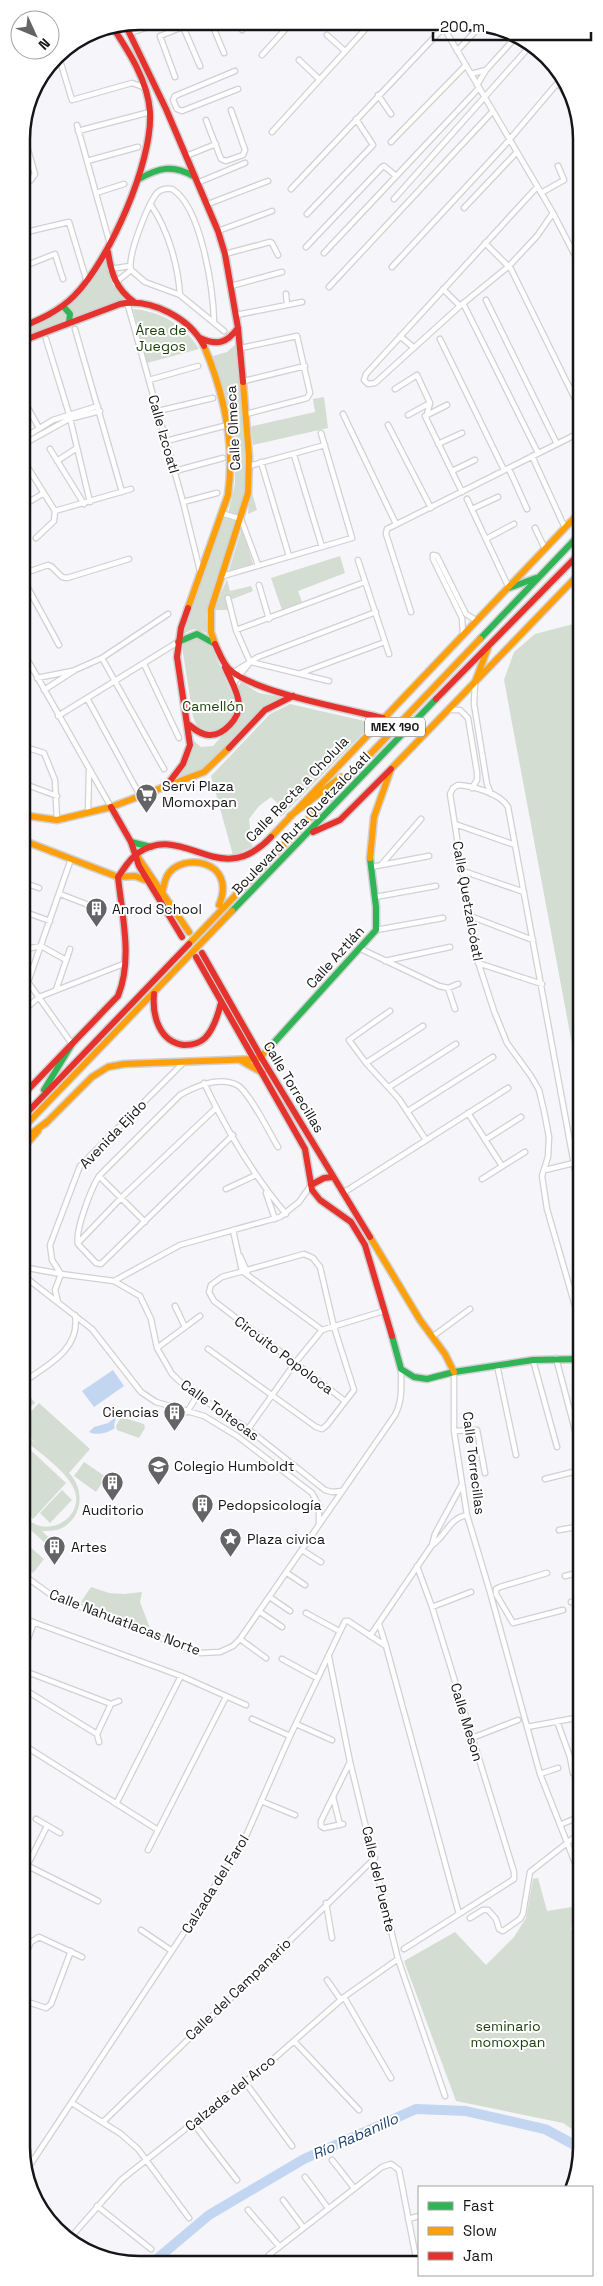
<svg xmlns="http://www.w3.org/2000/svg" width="603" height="2286" font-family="'Space Grotesk',sans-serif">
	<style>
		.green { fill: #d3ddd1 }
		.water { fill: #c3d6f1 }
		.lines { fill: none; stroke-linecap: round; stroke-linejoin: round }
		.river { stroke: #c3d6f1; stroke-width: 10 }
		.street-casing { stroke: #d1d1d4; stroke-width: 7 }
		.fast-casing { stroke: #d1d1d4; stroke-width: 9 }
		.slow-casing { stroke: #d1d1d4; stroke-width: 9 }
		.jam-casing { stroke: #d1d1d4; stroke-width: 9 }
		.street { stroke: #fefefe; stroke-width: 4.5 }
		.fast { stroke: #30b455; stroke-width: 6 }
		.slow { stroke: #ff9f0a; stroke-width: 6 }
		.jam { stroke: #e5322d; stroke-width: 6 }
		.labels { text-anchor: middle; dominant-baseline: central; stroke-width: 4; stroke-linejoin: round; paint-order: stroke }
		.shield { fill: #fff; stroke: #5b5a5d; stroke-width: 1 }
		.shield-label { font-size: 12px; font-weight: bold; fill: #151417 }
		.park-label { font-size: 14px; fill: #1c400b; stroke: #fff }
		.street-label { font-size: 14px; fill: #151417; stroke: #fff }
		.poi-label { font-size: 14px; fill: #151417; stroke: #fff; text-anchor: start }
		.water-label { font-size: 15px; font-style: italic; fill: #1c406e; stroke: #fff }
		.rim { fill: none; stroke: #151417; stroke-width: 2.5 }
	</style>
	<rect width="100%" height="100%" fill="#f6f5fa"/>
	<path class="green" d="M106,259L111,283L125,300L73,317L68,307L87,286Z
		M63,309L68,315L67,319L22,338V331Z
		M133,309C160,311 185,325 199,349L147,363Z
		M237,343C242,396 256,465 240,516L228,513L235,484L234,442L227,407L210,357L227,352Z
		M324,397L328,428L253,445L251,427L253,426L315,412L313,399Z
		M252,467V493L257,510L248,514Z
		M226,516L239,521L206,615L208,633L194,629L185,633C182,621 217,529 226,516Z
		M242,528L253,564L230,571L229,570Z
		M340,556L345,573L298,591L302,602L282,610L271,578Z
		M227,579L230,591L251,586L253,591L230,600L232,610H214Z
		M581,622V1046L572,1044L504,680L514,652L535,634Z
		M194,636L211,645L235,701C236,726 205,750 193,717L183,653V643Z
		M241,682L259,693L281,697C255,713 239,739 216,759C206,769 191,773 178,777L185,765L194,741L201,747L213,746L240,716L245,706L238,687Z
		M290,704L373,723L281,817L276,810L279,805L271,797L259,806L249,819L252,847L233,855L211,776L270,714Z
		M26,1391L35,1403L22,1413V1393Z
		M39,1403L90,1449L69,1473C85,1489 83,1517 62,1528C56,1531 48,1531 42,1531L50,1539L45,1543L22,1522V1513C26,1517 31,1523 37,1525C59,1533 84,1511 74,1489C67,1471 37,1451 22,1438V1432L38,1445L22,1430V1421Z
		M121,1417L144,1424L145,1428L139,1438L117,1430L116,1426Z
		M22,1442L66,1483L33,1519L22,1508Z
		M84,1462L106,1477L96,1492L74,1476Z
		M62,1490L72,1500L50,1523L40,1513Z
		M22,1540L44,1559L33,1573L22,1563Z
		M91,1587L109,1593L124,1594L142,1592L140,1602L150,1628L81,1602Z
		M538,1878L547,1911L578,1906L571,1929L581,1943L582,2136L563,2123L456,2101L404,1961L455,1932L486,1965L514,1937L526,1918L533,1879Z"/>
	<path class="water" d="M113,1370L124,1386L94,1407L82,1391Z
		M116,1417L114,1426L115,1428C108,1433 96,1436 89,1432L94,1427L108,1423Z"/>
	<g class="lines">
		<path class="river" d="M152,2263L209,2215L304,2159L416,2109L466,2111L545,2129L582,2149"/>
		<defs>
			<path id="street" d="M181,22L200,66
				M211,22L224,53
				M441,23L553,213L581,267
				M242,30L250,22
				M130,33L166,21
				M327,35L345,51
				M457,51L482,24
				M58,54L72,100L132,83L143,87
				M262,55L292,22
				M299,60L319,79
				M235,71L175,96L173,100L177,109L182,111L238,89
				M471,74L486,70
				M175,77L160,36L195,22
				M558,82L571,103
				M477,85L486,70L515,38
				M378,95L391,114
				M206,120L221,159L226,161L243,155L245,150L231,110
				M77,125L110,244
				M78,131L150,112
				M272,132L371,23
				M391,142L466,65
				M186,156L216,144
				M87,161L138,147
				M197,183L245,163
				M22,184L31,180L35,174L22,129
				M537,187L366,374L364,380L368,384L375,383L460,306L509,266L537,236L553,213
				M291,189L443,28
				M96,193L124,184
				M541,193L564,180L558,166
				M394,199L530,46
				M208,204L268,181
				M151,205C168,230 178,265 180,295
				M464,208L516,153
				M307,214L373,145L356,119
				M218,231L272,211
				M22,233L69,222L87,282
				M485,243L511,269L581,411
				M306,247L382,167L384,166L396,176
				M324,253L479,88
				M225,254L270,242L272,243L278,255
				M22,267L55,254L63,279
				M392,267L504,146L560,80
				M110,269L130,266
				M131,270C127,256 148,204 157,193C161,189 166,188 172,189C201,206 213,288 214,321
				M131,270L145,282L180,295L224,331
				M115,283L131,270
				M231,286L282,272
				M329,287L493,111
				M443,289L460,306
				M286,294L287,305
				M486,300L557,444
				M127,302L183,502L200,571
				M463,303L538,453
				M236,315L302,302
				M75,329L122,492
				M400,336L414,348
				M46,339L69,414L90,502
				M440,339L504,470
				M241,348L297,336L310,393L307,398L246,414
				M149,380L198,366
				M244,381L305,366
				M395,389L417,375L430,403L426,418L462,492
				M22,397L39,428
				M158,411L213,398
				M343,414L396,524
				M408,415L430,403
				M425,416L447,405
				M388,425L431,508
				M22,439L53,420L98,406
				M166,441L224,426
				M438,444L462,433
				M22,445L69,419L100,411
				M50,449L84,504
				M294,455L322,547
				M532,456L565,528
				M22,458L55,511L54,521L36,538
				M57,461L77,448
				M261,462L289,556
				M249,466L325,445
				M509,469L527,509
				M175,471L223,458
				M452,471L475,460
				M467,499L509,588
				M183,502L217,493
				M22,506L44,493
				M472,509L498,497
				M55,511L131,489
				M221,513L241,519L258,565
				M535,528L545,549
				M486,539L514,524
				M433,555V559L462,618L463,635
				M433,555L437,556L466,614L477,621
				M358,560L389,654
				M22,574L48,565L52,567L62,577L67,578L129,559
				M223,576L352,538L321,433
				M259,585L269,619
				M22,587L28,588L59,645
				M228,598L236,630L250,662
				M411,612L386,534L387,529L581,432
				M236,630L365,582
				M22,650L111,807
				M102,658L164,769
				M251,662L329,681
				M144,664L179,738
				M301,673L385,642
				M231,674L258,657L376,612
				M37,678L72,671
				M475,683L474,704L487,784L491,794
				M233,684L250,662
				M44,690L75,670L102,658L168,614
				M87,698L137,790
				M447,710H460L468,718L477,772V780L472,788
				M58,716L178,642
				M25,747L44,753L55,780L57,820
				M22,783L57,796
				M88,813L89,771
				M455,824L515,845
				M71,859L28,982L72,1044
				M381,865L421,819
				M371,867L429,856
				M463,871L524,892
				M22,882L39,888
				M60,894L86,904
				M375,897L436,886
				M22,900L24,882
				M22,911L50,921
				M470,916L533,940
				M376,930L443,918
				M361,949L439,986L448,988L458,984
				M22,950L41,946L66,960
				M385,961L450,947
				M478,963L542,984
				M448,988L455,1009
				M56,990L70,949
				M390,1011L349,1040L366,1063L399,1099L426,1140
				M22,1012L39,997L126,963
				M366,1063L423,1026
				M204,1083C226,1129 253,1175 286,1214
				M389,1087L456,1044
				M408,1111L493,1057
				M468,1113L502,1166
				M233,1135L101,1264L96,1263L78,1244C75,1230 91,1189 99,1176L180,1095C196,1086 219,1076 237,1085C249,1091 270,1134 278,1147
				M485,1140L521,1117
				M545,1170L574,1163
				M99,1176L145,1222
				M482,1179L525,1152
				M226,1189L256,1175
				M266,1193L275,1219
				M343,1193L508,1088
				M581,1202L508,807C500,793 473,786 458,785L453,788L450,794L473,939L480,968L494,1011L507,1043L531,1076L539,1090L544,1111L549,1137L548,1157L542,1176L547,1209L571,1292L576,1309L581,1312
				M233,1230L242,1271L322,1330
				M78,1243L121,1198L216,1108
				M240,1256L247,1272
				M22,1265L28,1268L61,1274L114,1281L140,1296L151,1319L157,1348L172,1374L189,1390L248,1429L325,1490L332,1492L342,1491
				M61,1274L52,1260L50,1245L80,1166L184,1062
				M22,1276L29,1280L92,1329L141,1392L156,1402L204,1416L237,1436L312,1493L319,1506V1523
				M114,1281L180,1245L280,1217L299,1202L311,1185
				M58,1302L55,1290L61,1274
				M175,1306L185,1327
				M432,1337L470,1309
				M157,1348L200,1316
				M208,1349L316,1427L322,1429L327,1425L354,1390L334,1327L320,1267L313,1258L304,1254L222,1277L211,1285L209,1292L214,1301L345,1401
				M556,1358L581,1453
				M578,1359L581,1369
				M533,1360L557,1447
				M497,1365L516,1455
				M454,1372V1431L467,1515L490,1592L540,1774L581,1878
				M22,1383C46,1366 81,1350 75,1315
				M187,1412L197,1396
				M248,1429L295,1363L322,1330L384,1311
				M454,1431L477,1430L485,1473
				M545,1479L581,1470
				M559,1530L581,1526
				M432,1545L435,1534L461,1486
				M302,1550L321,1562
				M287,1573L305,1585
				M547,1573L500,1587L496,1589V1594L513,1623L563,1610
				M22,1574L54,1597L200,1653L220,1652L233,1646L240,1639L395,1415C403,1400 401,1385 401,1369
				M565,1576L581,1572
				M271,1598L290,1611
				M571,1602L581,1600
				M432,1607L471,1592
				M260,1612L282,1627
				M306,1613L339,1631
				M22,1618L181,1676L246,1705
				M379,1624L386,1646
				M370,1636L432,1545C446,1536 449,1518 467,1515
				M240,1639L266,1658
				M22,1656L34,1622
				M329,1657L350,1762L398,1959L445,2096
				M282,1659L317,1678
				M22,1670L111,1704
				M22,1688L97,1734
				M111,1704L119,1701
				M252,1719L290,1736
				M557,1721L570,1757L573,1773
				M296,1724L332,1740
				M527,1727L581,1717
				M97,1734L111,1704
				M97,1734L99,1742
				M472,1738L518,1720
				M22,1744L158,1830
				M540,1774L558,1768
				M333,1797L340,1825
				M261,1801L295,1815
				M116,1804L181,1676
				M36,1819L60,1833
				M343,1824L324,1828L321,1826V1821L350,1762
				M560,1825L576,1818
				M148,1850L226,1697
				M22,1863L98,1901
				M27,1866L47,1826
				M326,1903L332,1938
				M470,1918L483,1910H488L496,1919L499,1929L503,1931L520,1919L523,1914L530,1872L581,1832
				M141,1930L172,1951
				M404,1949L514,1879V1872L432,1607L417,1566
				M22,1961L31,1942L39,1937L82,1957
				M327,1980L341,2000
				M344,1997L391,2078
				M22,2000L46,2008L51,2004L71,1951
				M294,2041L359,2110
				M245,2082L292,2146
				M72,2103L121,2134L138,2149L189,2218
				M103,2122L375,1858
				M193,2123L237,2180
				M332,2160L354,2188
				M26,2171L242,1845L290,1736L345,1621H348L386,1646L459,1914
				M305,2177L328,2208
				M283,2200L303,2227
				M97,2206L151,2249
				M248,2210L279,2246
				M408,2219L419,2216
				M71,2237L121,2180L270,2062L344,1997L398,1959
				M269,2255L382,2167L391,2164L399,2170L417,2263
				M247,2259L250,2263"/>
			<path id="fast" d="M139,179C158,168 173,164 193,176
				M63,306L70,314L69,322
				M509,588L536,578
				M480,639L581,533
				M178,642L197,634L215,644
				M131,842L151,847
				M232,911L436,699
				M270,1047L376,930V907L370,858
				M44,1090L72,1044
				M392,1336L401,1369L414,1377L427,1379L454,1372L533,1360L581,1359"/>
			<path id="slow" d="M188,608L228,495C235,444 224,393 204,346
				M215,644L211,632V609L248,493L249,457L243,382
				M475,682L488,648
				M22,815L57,820L111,807L204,772L229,748
				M290,816L341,777
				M271,837L581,511
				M22,840L118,877L135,876L145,880
				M137,856L189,932
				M370,858L374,817L391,769L581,572
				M162,895C163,889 164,882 167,876C181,851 238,860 219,905
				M189,944L480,639
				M240,1060L263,1073
				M45,1124L92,1077L108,1067L124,1064L255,1059L261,1057L270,1047
				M22,1129L232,911
				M22,1141L48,1121
				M22,1149L38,1131
				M370,1237L420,1320L445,1354L454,1372"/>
			<path id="jam" d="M125,24L166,109L218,231L225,254L238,328L243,382
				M108,252C111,273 116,289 134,302
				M22,327C41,319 59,311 74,296C109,261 153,162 150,112C148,81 129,52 112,26
				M200,338C217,346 227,343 238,328
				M22,341L120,304C151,298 190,318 204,346
				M215,644C219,652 222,661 228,668C251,692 347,709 383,718
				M436,699L581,552
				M188,724C194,729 201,735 209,735C223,736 240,718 239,704C238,691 230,679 225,667
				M229,748L265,710L293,696
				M167,785L183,764L190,745L177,657L181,628L188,608
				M111,807L131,842L139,866L182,937
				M313,832L340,820L391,769
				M202,953L261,1057L370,1237
				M196,957L305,1149L312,1190L320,1200L351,1222L365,1245L392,1336
				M154,994C152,1015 159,1042 184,1045C191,1045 200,1043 205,1038C214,1029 218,1015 221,1003
				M22,1096L118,996C133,960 122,915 118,877C124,869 129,859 138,853C185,821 219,892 271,837
				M22,1118L189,944
				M311,1185L324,1178L333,1177"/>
		</defs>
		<use href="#street" class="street-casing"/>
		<use href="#fast" class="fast-casing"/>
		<use href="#slow" class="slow-casing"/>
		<use href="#jam" class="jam-casing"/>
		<use href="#street" class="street"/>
		<use href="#fast" class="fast"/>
		<use href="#slow" class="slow"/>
		<use href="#jam" class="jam"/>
	</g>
	<defs>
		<symbol id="supermarket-pin" viewBox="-11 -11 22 30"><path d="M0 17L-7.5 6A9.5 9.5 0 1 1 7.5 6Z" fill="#646366" stroke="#fff"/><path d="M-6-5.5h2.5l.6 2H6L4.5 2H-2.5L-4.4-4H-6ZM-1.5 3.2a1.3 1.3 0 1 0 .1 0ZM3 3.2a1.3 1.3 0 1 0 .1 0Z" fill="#fff"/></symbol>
		<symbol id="building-pin" viewBox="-11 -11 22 30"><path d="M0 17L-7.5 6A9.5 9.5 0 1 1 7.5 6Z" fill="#646366" stroke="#fff"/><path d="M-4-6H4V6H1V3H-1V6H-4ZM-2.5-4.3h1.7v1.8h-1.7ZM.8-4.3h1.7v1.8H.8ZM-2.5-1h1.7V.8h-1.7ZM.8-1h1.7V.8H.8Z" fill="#fff"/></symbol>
		<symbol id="school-pin" viewBox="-11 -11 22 30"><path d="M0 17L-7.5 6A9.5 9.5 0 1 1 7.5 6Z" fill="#646366" stroke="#fff"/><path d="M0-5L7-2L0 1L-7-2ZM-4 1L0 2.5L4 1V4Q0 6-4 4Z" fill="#fff"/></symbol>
		<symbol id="sight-pin" viewBox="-11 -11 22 30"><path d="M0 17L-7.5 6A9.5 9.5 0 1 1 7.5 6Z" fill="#646366" stroke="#fff"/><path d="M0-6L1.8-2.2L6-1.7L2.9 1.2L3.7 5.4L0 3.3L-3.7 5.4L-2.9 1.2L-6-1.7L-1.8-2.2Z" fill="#fff"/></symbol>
	</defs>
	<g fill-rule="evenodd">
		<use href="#supermarket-pin" x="134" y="782" width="25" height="34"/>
		<use href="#building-pin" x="84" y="896" width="25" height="34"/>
		<use href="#building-pin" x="162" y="1400" width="25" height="34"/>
		<use href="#school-pin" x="146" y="1454" width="25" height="34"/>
		<use href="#building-pin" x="100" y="1470" width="25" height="34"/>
		<use href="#building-pin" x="190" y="1492" width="25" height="34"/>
		<use href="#sight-pin" x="218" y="1526" width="25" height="34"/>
		<use href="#building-pin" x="42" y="1534" width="25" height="34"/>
	</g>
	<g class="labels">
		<rect class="shield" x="365" y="717.5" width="60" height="19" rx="4"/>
		<g class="shield-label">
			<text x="395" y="727">MEX 190</text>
		</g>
		<g class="park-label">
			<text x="161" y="330">Área de<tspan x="161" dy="16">Juegos</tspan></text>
			<text x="213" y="706">Camellón</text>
			<text x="508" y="2026">seminario<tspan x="508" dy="16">momoxpan</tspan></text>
		</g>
		<g class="street-label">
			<text transform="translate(233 428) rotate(-93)">Calle Olmeca</text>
			<text transform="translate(164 434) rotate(74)">Calle Izcoatl</text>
			<text transform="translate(297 789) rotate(-46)">Calle Recta a Cholula</text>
			<text transform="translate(301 823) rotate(-46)">Boulevard Ruta Quetzalcóatl</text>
			<text transform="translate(468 901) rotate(80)">Calle Quetzalcóatl</text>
			<text transform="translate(335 957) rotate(-48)">Calle Aztlán</text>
			<text transform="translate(294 1087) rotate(59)">Calle Torrecillas</text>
			<text transform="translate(113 1134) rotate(-46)">Avenida Ejido</text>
			<text transform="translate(284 1355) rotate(37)">Circuito Popoloca</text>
			<text transform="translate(220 1410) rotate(36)">Calle Toltecas</text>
			<text transform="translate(474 1463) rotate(83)">Calle Torrecillas</text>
			<text transform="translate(125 1622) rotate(21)">Calle Nahuatlacas Norte</text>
			<text transform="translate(467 1722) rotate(73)">Calle Meson</text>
			<text transform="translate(379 1879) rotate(77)">Calle del Puente</text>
			<text transform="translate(215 1884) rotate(-58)">Calzada del Farol</text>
			<text transform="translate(238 1989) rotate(-44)">Calle del Campanario</text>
			<text transform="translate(230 2093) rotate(-39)">Calzada del Arco</text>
		</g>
		<g class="poi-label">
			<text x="162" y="786">Servi Plaza<tspan x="162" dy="16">Momoxpan</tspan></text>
			<text x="112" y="909">Anrod School</text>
			<text x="159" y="1412" text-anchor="end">Ciencias</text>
			<text x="174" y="1466">Colegio Humboldt</text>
			<text x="218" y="1505">Pedopsicología</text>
			<text x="113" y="1510" text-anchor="middle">Auditorio</text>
			<text x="247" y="1539">Plaza civica</text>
			<text x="71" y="1547">Artes</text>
		</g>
		<g class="water-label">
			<text transform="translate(355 2136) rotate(-24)">Río Rabanillo</text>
		</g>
	</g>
	<path d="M0 0H603V2286H0ZM139 30H464A109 109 0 0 1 573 139V2147A109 109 0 0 1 464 2256H139A109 109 0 0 1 30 2147V139A109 109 0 0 1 139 30Z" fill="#fff" fill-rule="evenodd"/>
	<path class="rim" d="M139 30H464A109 109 0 0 1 573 139V2147A109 109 0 0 1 464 2256H139A109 109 0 0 1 30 2147V139A109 109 0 0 1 139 30Z"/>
	<rect x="418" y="2186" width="175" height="90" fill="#ffffff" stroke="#a1a1a2"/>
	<rect x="428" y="2202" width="25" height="8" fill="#30b455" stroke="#a1a1a2"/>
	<text x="463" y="2211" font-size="15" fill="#151417">Fast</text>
	<rect x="428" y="2227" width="25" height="8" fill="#ff9f0a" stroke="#a1a1a2"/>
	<text x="463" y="2236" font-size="15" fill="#151417">Slow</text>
	<rect x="428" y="2252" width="25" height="8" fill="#e5322d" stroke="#a1a1a2"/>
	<text x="463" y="2261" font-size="15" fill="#151417">Jam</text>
	<g transform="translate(35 35) rotate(134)"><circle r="24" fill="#ffffff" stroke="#a1a1a2"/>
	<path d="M0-4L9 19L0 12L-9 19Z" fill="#646366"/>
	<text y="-8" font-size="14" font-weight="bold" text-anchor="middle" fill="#151417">N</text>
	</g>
	<path d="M433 32v8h158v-8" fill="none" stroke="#151417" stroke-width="2.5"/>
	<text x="440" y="32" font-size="15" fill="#151417" stroke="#ffffff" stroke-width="4" paint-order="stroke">200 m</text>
</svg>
